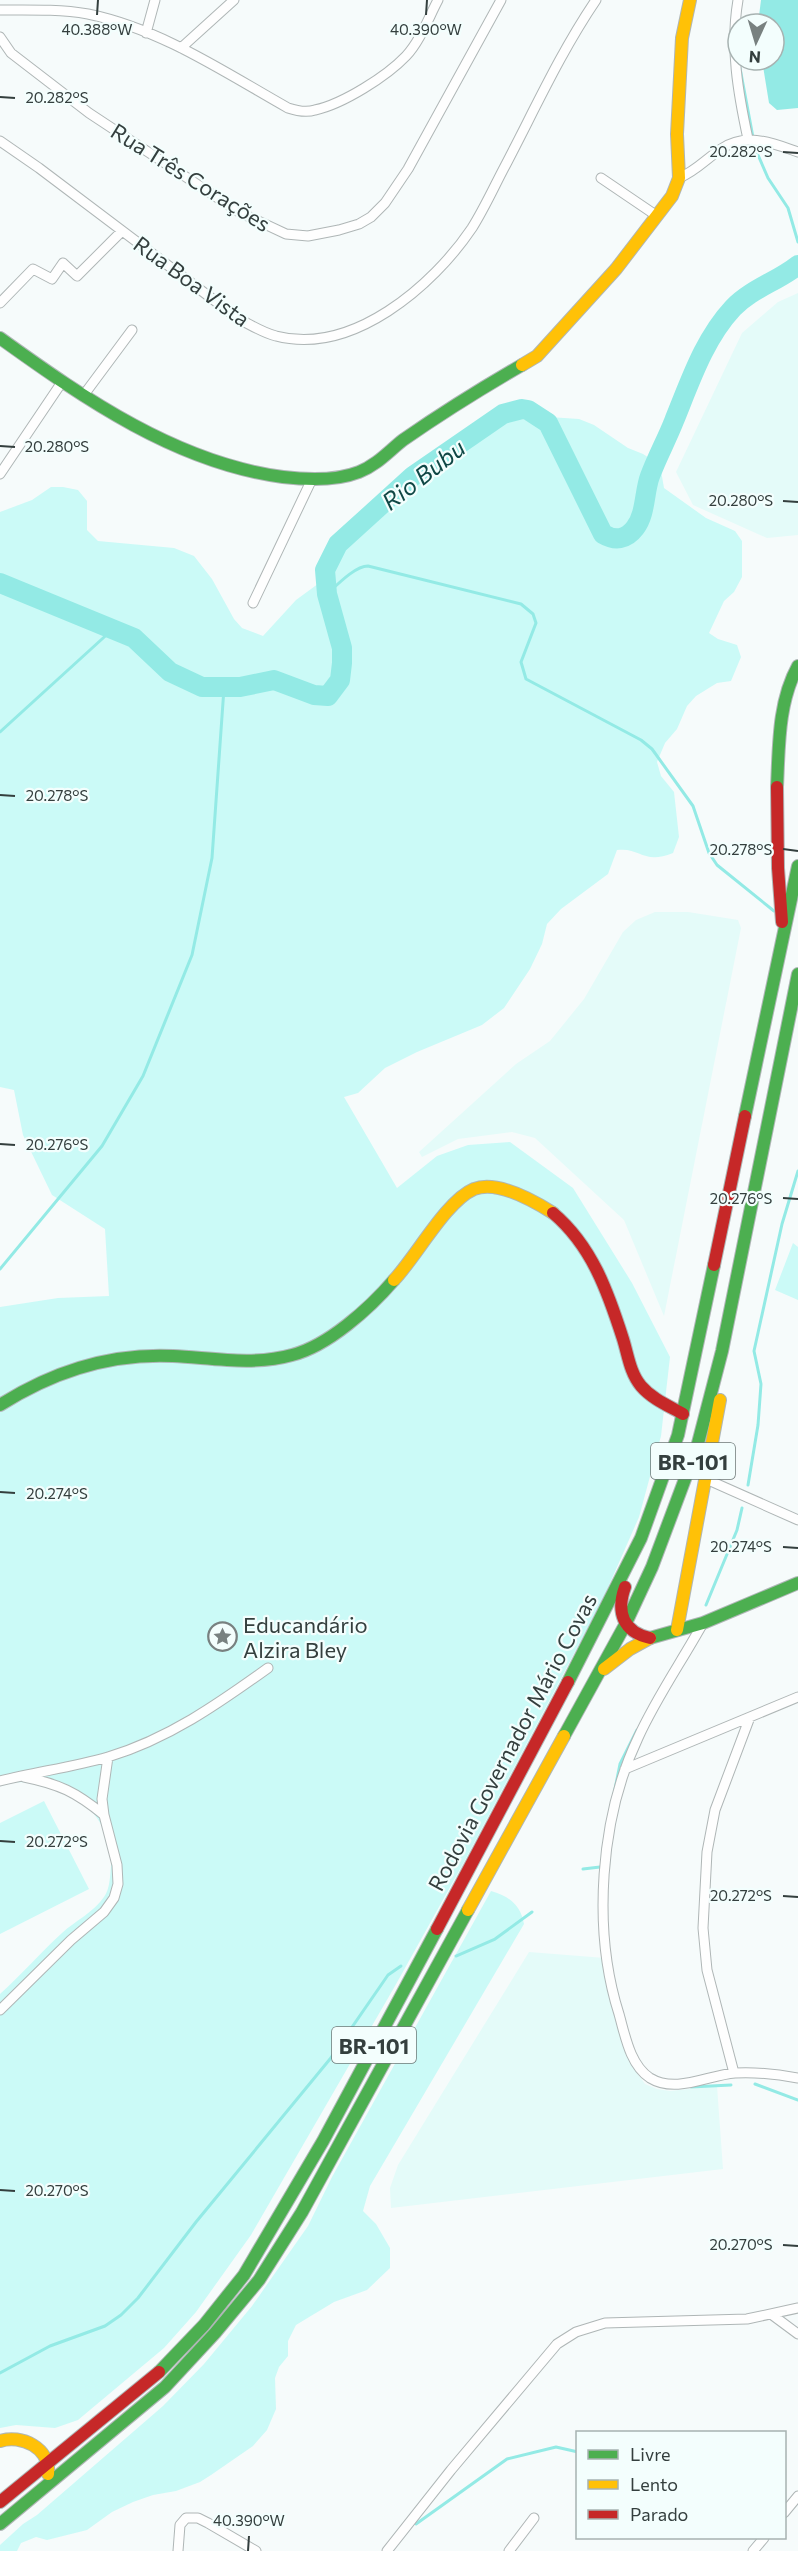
<svg xmlns="http://www.w3.org/2000/svg" width="798" height="2551" font-family="Commissioner,sans-serif">
	<style>
		.built { fill: #e4fbf9 }
		.green { fill: #cbfaf7 }
		.water { fill: #93eae5 }
		.lines { fill: none; stroke-linecap: round; stroke-linejoin: round }
		.stream { stroke: #93eae5; stroke-width: 3 }
		.river { stroke: #93eae5; stroke-width: 20 }
		.street-casing { stroke: #afb6b6; stroke-width: 11 }
		.fast-casing { stroke: #afb6b6; stroke-width: 14 }
		.slow-casing { stroke: #afb6b6; stroke-width: 14 }
		.jam-casing { stroke: #afb6b6; stroke-width: 14 }
		.street { stroke: #fefefe; stroke-width: 9 }
		.fast { stroke: #4caf50; stroke-width: 12 }
		.slow { stroke: #ffc107; stroke-width: 12 }
		.jam { stroke: #c62828; stroke-width: 12 }
		.ticks { fill: none; stroke: #343f3e; stroke-width: 2 }
		.labels { text-anchor: middle; dominant-baseline: central; stroke-width: 4.5; stroke-linejoin: round; paint-order: stroke }
		.shield { fill: #f3fefd; stroke: #6d7877; stroke-width: 1.5 }
		.shield-label { font-size: 21px; font-weight: bold; fill: #343f3e }
		.street-label { font-size: 22px; fill: #343f3e; stroke: #f3fefd }
		.poi-label { font-size: 22px; fill: #343f3e; stroke: #f3fefd; text-anchor: start }
		.water-label { font-size: 24px; font-style: italic; fill: #0f4745; stroke: #f3fefd }
		.ticks-label { font-size: 15px; text-anchor: middle; fill: #343f3e; stroke: #f3fefd; stroke-width: 4.5; stroke-linejoin: round; paint-order: stroke }
	</style>
	<rect width="100%" height="100%" fill="#f6fbfb"/>
	<path class="built" d="M798,293V535L767,538L693,505L676,472L742,333L778,302Z
		M655,912H688L738,920L741,928L664,1316L624,1220L535,1138L512,1132L458,1139L422,1157L419,1152L516,1064L550,1041L584,999L623,932L636,920Z
		M529,1952L605,1958L612,2005L624,2046L637,2073L645,2084L657,2089L670,2091L717,2086L723,2169L391,2208L390,2188L398,2165Z"/>
	<path class="green" d="M506,414L579,419L594,425L628,448L643,454L660,465L664,488L706,518L735,531L742,541V577L734,592L724,601L709,633L718,639L737,645L741,657L731,681L717,683L696,696L687,706L677,729L665,743L657,762L661,776L674,792L679,837L673,853C643,865 641,847 617,850L608,874L561,909L547,924L542,944L530,969L504,1008L482,1025L417,1052L385,1068L358,1093L344,1097L397,1188L437,1156L468,1145L510,1142L573,1188L632,1283L670,1357L661,1436L639,1517L603,1599L464,1862L395,1986L251,2235L196,2312L164,2348L78,2420L55,2428L16,2425L0,2428V1994C22,1974 41,1952 62,1933C75,1921 94,1912 104,1897C110,1889 110,1876 111,1866C113,1805 54,1774 0,1784V1307L58,1298L109,1296L105,1229L52,1195L23,1135L14,1090L0,1087V512L32,500L51,487H63L78,490L87,501V530L98,541L174,548L194,556L212,579L234,619L242,628L263,636L296,600L326,578L336,552V539L340,534L354,526L364,514L432,455L474,428Z
		M793,1243L798,1247V1300L775,1290Z
		M44,1801L89,1889L0,1934V1823Z
		M491,1891C509,1896 521,1905 524,1924L370,2186L363,2211L376,2224L390,2248V2268L367,2290L334,2302L296,2325L288,2341V2356L279,2367L275,2378L276,2409L267,2430L253,2446L211,2475L200,2482L176,2491L153,2495L133,2502L112,2512L87,2530L47,2540L36,2537L21,2543L17,2551H0V2545L23,2524L37,2515L163,2406L204,2364L252,2306L308,2226L332,2177Z"/>
	<path class="water" d="M761,0H798V108L777,110L769,103L762,60H774V24H758Z"/>
	<g class="lines">
		<path class="stream" d="M740,68L755,148L768,178L788,208L798,242
			M327,594C337,585 355,566 368,566L521,604L533,614L536,623L521,662L526,679L641,740L652,749L693,806L709,853L717,865L774,911
			M0,732L113,629
			M0,1269L102,1146L143,1076L192,955L212,858L224,688
			M748,1485L758,1425L761,1384L754,1351L782,1224L798,1171
			M706,1605L737,1530L742,1508
			M614,1794L620,1764L637,1730
			M583,1869L600,1867
			M456,1956L495,1939L532,1912
			M755,2084L798,2100
			M691,2087L731,2085
			M0,2373L50,2346L105,2326L121,2315L138,2298L196,2222L330,2059L388,1975L401,1966
			M416,2524L507,2459L556,2447L578,2452"/>
		<path class="river" d="M0,583L134,638L170,672L202,687H240L274,680L314,695L328,696L340,680L342,663V648L327,594L325,570L338,544L413,476L503,414L522,409L528,410L548,423L603,534C615,541 626,540 635,528C646,514 644,492 650,476C657,457 667,439 674,421C690,382 704,339 733,308C751,289 778,281 798,265"/>
		<defs>
			<path id="street" d="M738,0C730,47 738,93 748,139
				M0,10C29,10 59,9 88,14C161,29 224,72 288,108C297,111 306,113 315,110C343,104 387,76 406,56C420,41 428,19 438,0
				M146,33L155,0
				M0,37L11,53L89,113L239,212L286,234L308,236L339,230L359,224L371,217L385,203L408,169L501,0
				M181,48L234,0
				M0,141L39,168L239,319C251,325 263,333 276,336C352,356 433,286 472,228C484,209 494,187 504,168C534,111 560,53 596,0
				M601,178L657,216
				M679,178C696,171 706,159 721,149C747,132 772,143 798,152
				M0,303L33,269L52,279L63,263L77,276L122,231
				M83,396L132,330
				M0,474L62,382
				M253,603L312,479
				M706,1479L798,1520
				M703,1623C682,1661 656,1698 638,1738C600,1818 592,1929 619,2014C625,2035 630,2065 650,2078C676,2094 708,2075 735,2073C756,2072 777,2074 798,2078
				M625,1769L798,1697
				M24,1777C59,1784 76,1792 104,1815
				M0,1781C36,1772 73,1767 108,1757C168,1739 218,1704 268,1668
				M0,2010L71,1940L104,1912L114,1898L118,1884L117,1865L104,1815L102,1799L108,1757
				M734,2073L707,1970L703,1928L707,1852L715,1810L750,1717
				M771,2314L798,2334
				M784,2513L798,2496
				M178,2551L180,2525L186,2518H198L208,2523L256,2551
				M387,2551L451,2470L557,2344L576,2332L605,2323L747,2319L798,2308
				M509,2551L534,2518
				M753,2551L764,2538"/>
			<path id="fast" d="M0,338C85,399 177,463 283,477C307,480 336,481 359,472C377,465 389,451 403,440C442,413 482,388 522,365
				M777,787C779,746 778,702 798,666
				M745,1116L798,866
				M0,1405C52,1372 111,1353 173,1356C212,1358 253,1366 292,1355C328,1346 370,1308 394,1280
				M650,1638L703,1623L798,1583
				M568,1682L641,1538L678,1435L714,1265
				M564,1736L625,1625L652,1567L697,1447L722,1351L798,974
				M159,2372L204,2325L244,2275L323,2141L437,1929
				M0,2524L165,2387L215,2333L259,2280L302,2212L468,1910"/>
			<path id="slow" d="M522,365L537,356L616,269L672,196L679,178L677,134L682,38L690,0
				M394,1280C416,1257 446,1201 474,1189C497,1180 534,1201 553,1213
				M677,1630L720,1400
				M604,1669L630,1649L650,1638
				M468,1910L564,1736
				M0,2441C21,2434 51,2448 48,2474"/>
			<path id="jam" d="M777,787L778,868L782,922
				M553,1213C592,1246 608,1292 623,1339C628,1355 630,1373 641,1386C652,1399 669,1406 683,1414
				M714,1265L745,1116
				M625,1587C616,1612 623,1632 650,1638
				M437,1929L568,1682
				M0,2502L159,2372"/>
		</defs>
		<use href="#street" class="street-casing"/>
		<use href="#fast" class="fast-casing"/>
		<use href="#slow" class="slow-casing"/>
		<use href="#jam" class="jam-casing"/>
		<use href="#street" class="street"/>
		<use href="#fast" class="fast"/>
		<use href="#slow" class="slow"/>
		<use href="#jam" class="jam"/>
	</g>
	<path class="ticks" d="M97,15L98,0M426,15L427,0M0,97L15,98M783,152L798,153M0,446L15,447M783,501L798,502M0,795L15,796M783,849L798,851M0,1144L15,1145M783,1198L798,1199M0,1492L15,1493M783,1547L798,1548M0,1841L15,1842M783,1896L798,1897M0,2190L15,2191M783,2245L798,2246M248,2551L249,2536"/>
	<defs>
		<symbol id="sight-ring" viewBox="-11 -11 22 22"><circle r="9.5" fill="#f3fefd" stroke="#788180" stroke-width="1.5"/><path d="M0-6L1.8-2.2L6-1.7L2.9 1.2L3.7 5.4L0 3.3L-3.7 5.4L-2.9 1.2L-6-1.7L-1.8-2.2Z" fill="#788180"/></symbol>
	</defs>
	<g fill-rule="evenodd">
		<use href="#sight-ring" x="206" y="1620" width="33" height="33"/>
	</g>
	<g class="labels">
		<g class="shield">
			<rect x="651" y="1443" width="84" height="36" rx="4.5"/>
			<rect x="332" y="2027" width="84" height="36" rx="4.5"/>
		</g>
		<g class="shield-label">
			<text x="693" y="1461">BR-101</text>
			<text x="374" y="2045">BR-101</text>
		</g>
		<g class="street-label">
			<text transform="translate(191 177) rotate(32)">Rua Três Corações</text>
			<text transform="translate(192 281) rotate(36)">Rua Boa Vista</text>
			<text transform="translate(512 1742) rotate(-62)">Rodovia Governador Mário Covas</text>
		</g>
		<g class="poi-label">
			<text x="243" y="1624">Educandário<tspan x="243" dy="25">Alzira Bley</tspan></text>
		</g>
		<g class="water-label">
			<text transform="translate(423 474) rotate(-38)">Rio Bubu</text>
		</g>
	</g>
	<g class="ticks-label">
		<text x="97" y="35">40.388°W</text>
		<text x="426" y="35">40.390°W</text>
		<text x="57" y="103">20.282°S</text>
		<text x="741" y="157">20.282°S</text>
		<text x="57" y="452">20.280°S</text>
		<text x="741" y="506">20.280°S</text>
		<text x="57" y="801">20.278°S</text>
		<text x="741" y="855">20.278°S</text>
		<text x="57" y="1150">20.276°S</text>
		<text x="741" y="1204">20.276°S</text>
		<text x="57" y="1499">20.274°S</text>
		<text x="741" y="1552">20.274°S</text>
		<text x="57" y="1847">20.272°S</text>
		<text x="741" y="1901">20.272°S</text>
		<text x="57" y="2196">20.270°S</text>
		<text x="741" y="2250">20.270°S</text>
		<text x="249" y="2526">40.390°W</text>
	</g>
	<rect x="576" y="2431" width="210" height="108" fill="#f3fefd" stroke="#a7b2b1" stroke-width="1.5"/>
	<rect x="588" y="2450" width="30" height="9" fill="#4caf50" stroke="#a7b2b1" stroke-width="1.5"/>
	<text x="630" y="2461" font-size="18" fill="#343f3e">Livre</text>
	<rect x="588" y="2480" width="30" height="9" fill="#ffc107" stroke="#a7b2b1" stroke-width="1.5"/>
	<text x="630" y="2491" font-size="18" fill="#343f3e">Lento</text>
	<rect x="588" y="2510" width="30" height="9" fill="#c62828" stroke="#a7b2b1" stroke-width="1.5"/>
	<text x="630" y="2521" font-size="18" fill="#343f3e">Parado</text>
	<g transform="translate(756 42) rotate(184)"><circle r="28" fill="#f3fefd" stroke="#a7b2b1" stroke-width="1.5"/>
	<path d="M0-4.5L10 22L0 15L-10 22Z" fill="#788180"/>
	<text y="-9" font-size="16" font-weight="bold" text-anchor="middle" fill="#343f3e">N</text>
	</g>
</svg>
